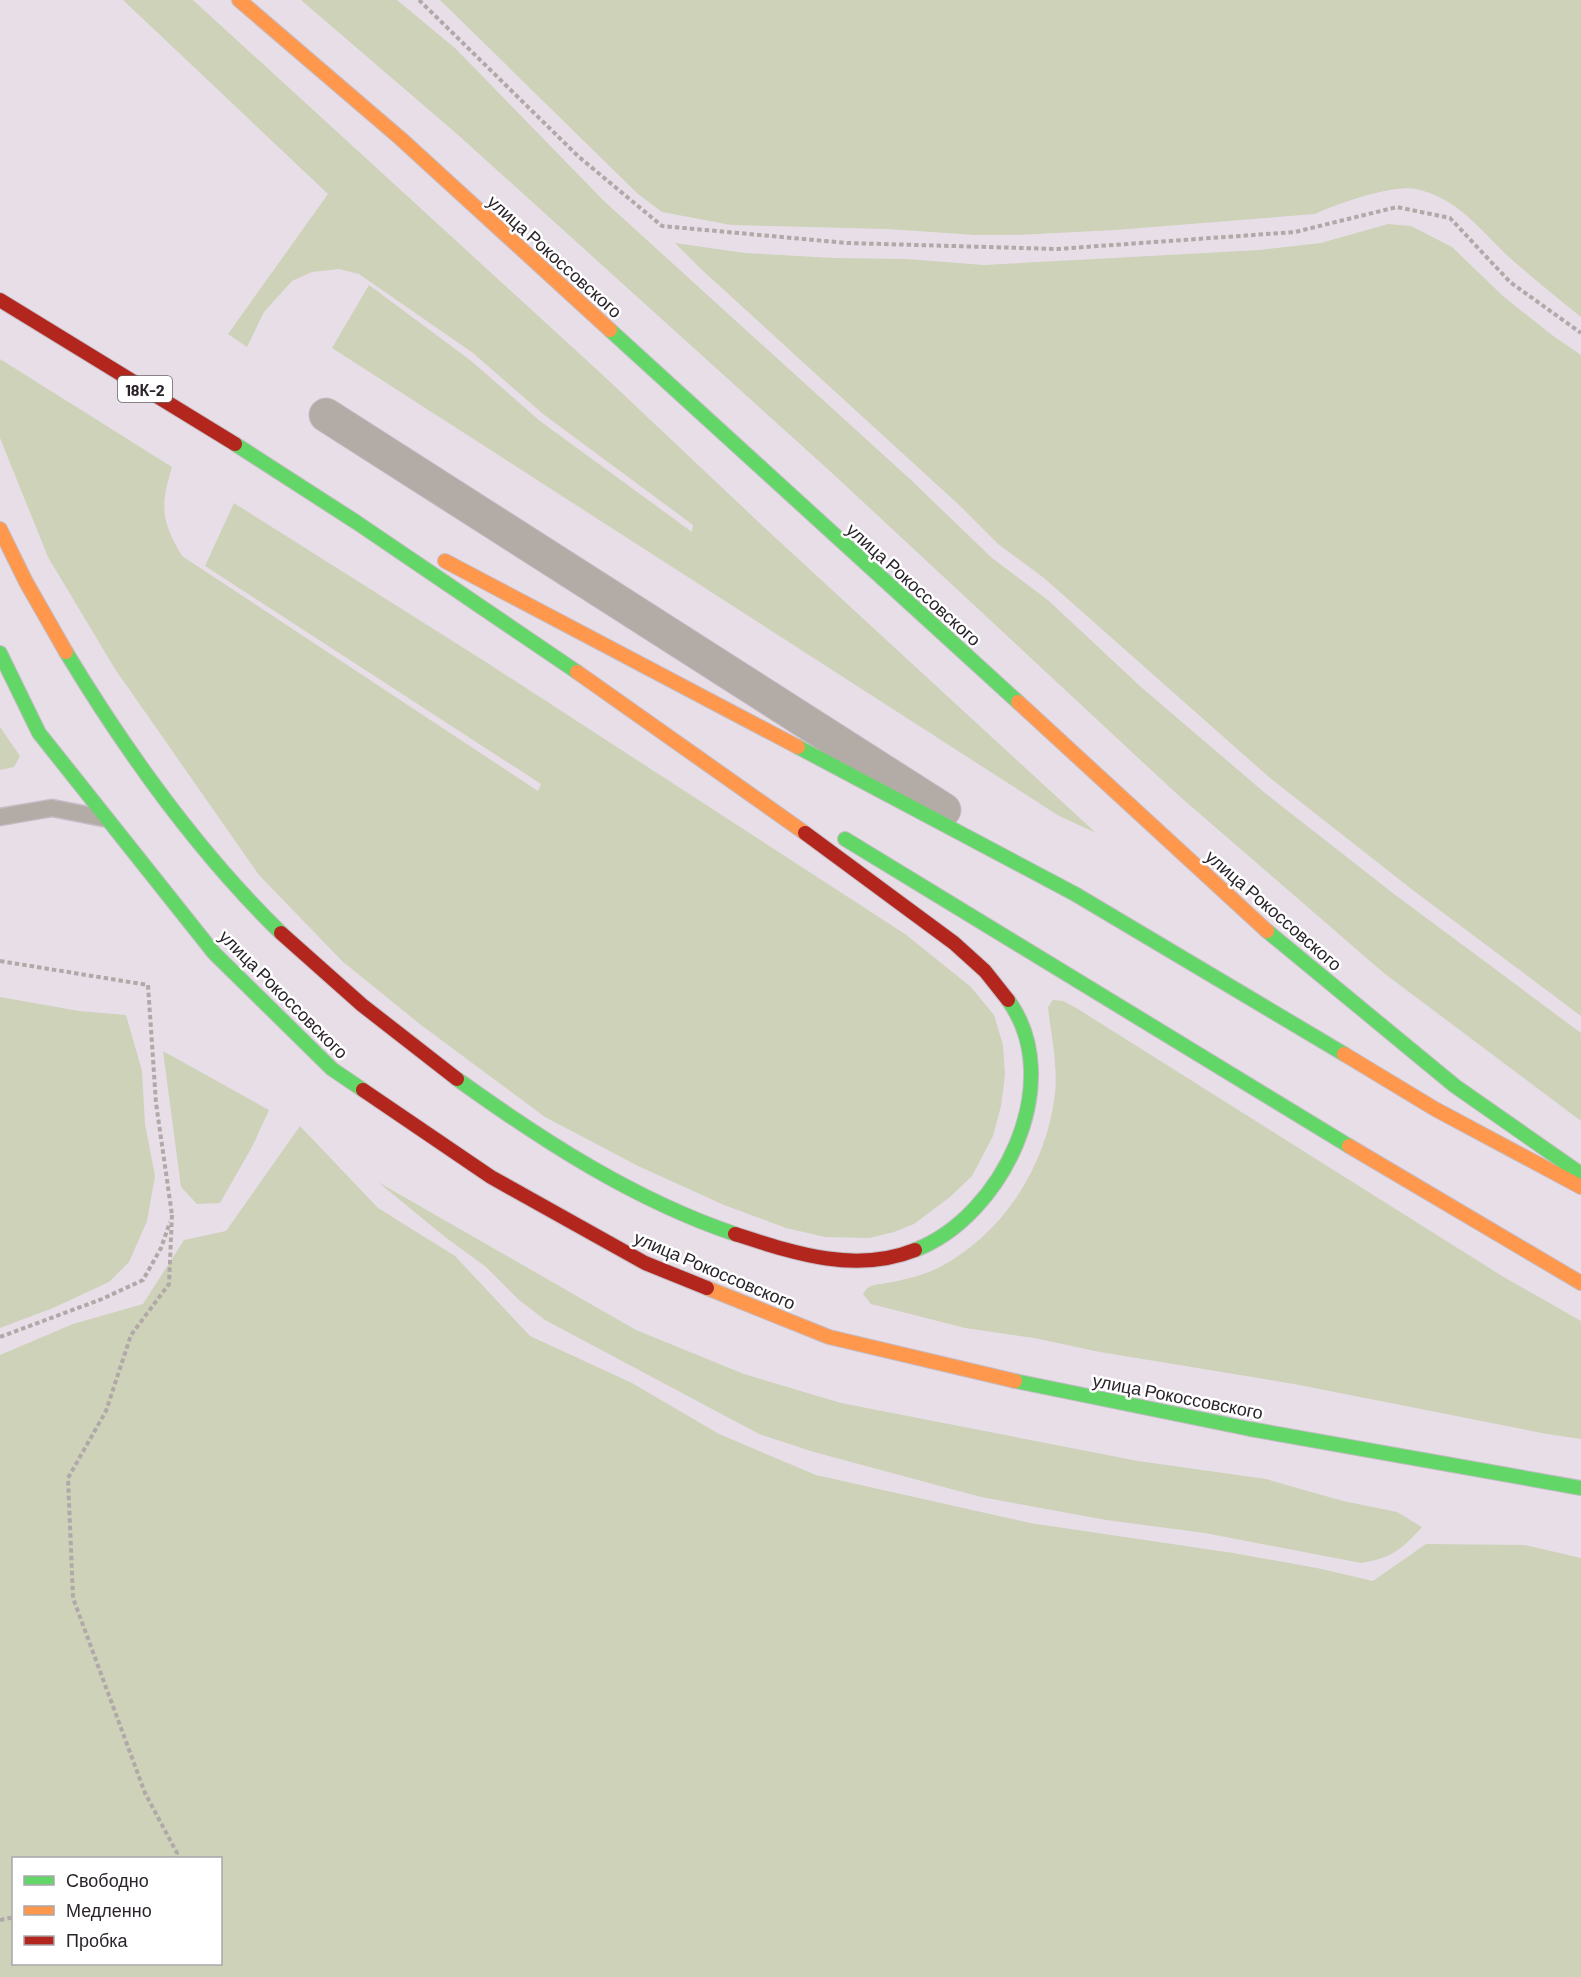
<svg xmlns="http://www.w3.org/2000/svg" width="1581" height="1977" font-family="Barlow,sans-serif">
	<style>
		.green { fill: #cdd2b9; fill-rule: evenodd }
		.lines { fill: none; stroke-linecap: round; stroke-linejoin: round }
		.lane-casing { stroke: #c5bdc5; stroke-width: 19 }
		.street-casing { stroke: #c5bdc5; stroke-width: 35 }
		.fast-casing { stroke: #c5bdc5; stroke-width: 16 }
		.slow-casing { stroke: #c5bdc5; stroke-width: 16 }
		.jam-casing { stroke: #c5bdc5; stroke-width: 16 }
		.path { stroke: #b1a9a8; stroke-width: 4; stroke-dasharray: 4.5 3; stroke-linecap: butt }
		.lane { stroke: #b2aba6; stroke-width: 16 }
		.street { stroke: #b2aba6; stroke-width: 33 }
		.fast { stroke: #63d668; stroke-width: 14 }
		.slow { stroke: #ff974d; stroke-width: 14 }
		.jam { stroke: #b3261e; stroke-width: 14 }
		.labels { text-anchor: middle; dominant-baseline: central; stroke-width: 5; stroke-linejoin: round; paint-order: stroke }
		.shield { fill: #fff; stroke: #6a666a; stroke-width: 1.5 }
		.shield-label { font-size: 16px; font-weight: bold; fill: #2a242a }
		.street-label { font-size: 18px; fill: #2a242a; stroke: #fff }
	</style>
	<rect width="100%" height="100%" fill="#e8dee8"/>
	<path class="green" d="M123,0H193L606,378L767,530L1096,833L1059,816L332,348L369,285L470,360L540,421L692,532L693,525L543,414L473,353L359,274L339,269L312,272L292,281L264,312L247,347L228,334L328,194Z
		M301,0H397L456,49L604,201L911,480L992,558L1049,601L1141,687L1265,793L1394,894L1581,1033V1121L1385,974L1177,794L832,473L457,134Z
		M440,0H1581V317C1557,298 1533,278 1510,258C1481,231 1458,198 1416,189C1393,184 1336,204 1315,214L1115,230L1017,235H975L887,229L731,225L662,212L638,194Z
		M1388,224L1411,226L1452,247L1504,297L1552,335L1581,355V1016L1414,891L1270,778L1044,578L998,544L958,504L701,269L675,243L745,253L833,258L906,259L984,265L1260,250L1321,243Z
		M0,359L172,467C160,507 161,520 182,556L538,791L541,784L205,566L234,503L489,664L905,934L971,987L994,1015L1003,1045L1005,1075L1001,1106L993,1136L972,1176L950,1197L914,1224L894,1232L869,1238L825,1237L786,1228L724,1205L638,1166L545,1117L421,1025L342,961L259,875L115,669L48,557L0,438Z
		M0,727L20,756L14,767L0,770Z
		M0,997L79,1011L126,1015L142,1071L145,1124L155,1176L147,1221L129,1262L109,1282L53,1308L0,1328Z
		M1053,1000L1063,1001L1078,1009L1502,1276L1581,1321V1439L1547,1434L1294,1384L1100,1352L1034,1338L965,1328L871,1304L863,1294C865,1291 867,1288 869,1287C874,1284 882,1284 887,1283C903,1280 921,1276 936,1269C1003,1235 1046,1167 1055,1094C1058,1065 1051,1035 1048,1007Z
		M163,1051L269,1110L252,1147L220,1203L197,1204L181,1187Z
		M300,1126L378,1208L455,1256L530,1336L632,1383L719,1434L816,1475L1030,1523L1233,1553L1317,1568L1373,1581L1426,1544L1525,1545L1581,1558V1977H0V1355L73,1324L143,1304L184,1240L226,1231ZM14,1858H220V1964H14Z
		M378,1182L636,1330L744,1374L841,1403L1138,1461L1266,1479L1343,1501L1397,1512L1422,1527C1401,1550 1392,1558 1361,1563L1205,1533L1106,1520L981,1497L814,1452L759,1434L545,1320L519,1300L486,1267L445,1237Z"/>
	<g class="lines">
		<defs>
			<path id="lane" d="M0,817L52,808L103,818"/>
			<path id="street" d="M326,415L944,810"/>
			<path id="fast" d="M610,330L1018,702
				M235,444L356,522L577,672
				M66,652C127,753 196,850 281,933
				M0,653L39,733L214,953L332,1069L363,1090
				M798,747L1075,894L1344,1054
				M845,839L1349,1146
				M1267,931L1455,1086L1581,1174
				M457,1079C542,1140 634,1200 735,1234
				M915,1250C1002,1217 1068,1082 1008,1000
				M1015,1381L1250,1429L1581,1488"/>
			<path id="slow" d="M239,0L400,138L610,330
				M0,529L26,582L66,652
				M445,561L798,747
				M577,672L805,833
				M1018,702L1267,931
				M1344,1054L1435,1109L1581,1187
				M1349,1146L1581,1283
				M707,1288L829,1337L1015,1381"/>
			<path id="jam" d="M0,300L235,444
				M805,833L954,943L985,971L1008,1000
				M281,933L362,1005L457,1079
				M363,1090L491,1177L645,1263L707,1288
				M735,1234C794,1253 855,1274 915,1250"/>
		</defs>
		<use href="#lane" class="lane-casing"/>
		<use href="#street" class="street-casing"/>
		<use href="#fast" class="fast-casing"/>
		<use href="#slow" class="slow-casing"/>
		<use href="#jam" class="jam-casing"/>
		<path class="path" d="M419,0L579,157L662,226L847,243L1057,249L1295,232L1397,207L1450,218L1510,282L1581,333
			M0,961L148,985L156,1103L172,1215
			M172,1215L169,1284L131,1335L106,1411L68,1478L73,1598L145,1793L177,1853L174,1858
			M0,1337L102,1299L143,1280L161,1248L170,1222
			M0,1920L14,1917"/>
		<use href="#lane" class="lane"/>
		<use href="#street" class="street"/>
		<use href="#fast" class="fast"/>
		<use href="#slow" class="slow"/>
		<use href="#jam" class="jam"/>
	</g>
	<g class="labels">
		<rect class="shield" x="118" y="376" width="54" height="26" rx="4.5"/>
		<g class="shield-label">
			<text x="145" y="389">18К-2</text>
		</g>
		<g class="street-label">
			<text transform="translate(555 256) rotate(42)">улица Рокоссовского</text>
			<text transform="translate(914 584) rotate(42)">улица Рокоссовского</text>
			<text transform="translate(1274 910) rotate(41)">улица Рокоссовского</text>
			<text transform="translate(284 994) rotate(45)">улица Рокоссовского</text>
			<text transform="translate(715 1270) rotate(23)">улица Рокоссовского</text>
			<text transform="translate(1178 1396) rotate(11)">улица Рокоссовского</text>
		</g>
	</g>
	<rect x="12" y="1857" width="210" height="108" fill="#ffffff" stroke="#aaa7aa" stroke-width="1.5"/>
	<rect x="24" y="1876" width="30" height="9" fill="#63d668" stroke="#aaa7aa" stroke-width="1.5"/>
	<text x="66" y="1887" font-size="18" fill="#2a242a">Свободно</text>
	<rect x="24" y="1906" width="30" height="9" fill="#ff974d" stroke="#aaa7aa" stroke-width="1.5"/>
	<text x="66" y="1917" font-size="18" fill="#2a242a">Медленно</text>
	<rect x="24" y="1936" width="30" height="9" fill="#b3261e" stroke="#aaa7aa" stroke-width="1.5"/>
	<text x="66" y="1947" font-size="18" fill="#2a242a">Пробка</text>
</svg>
